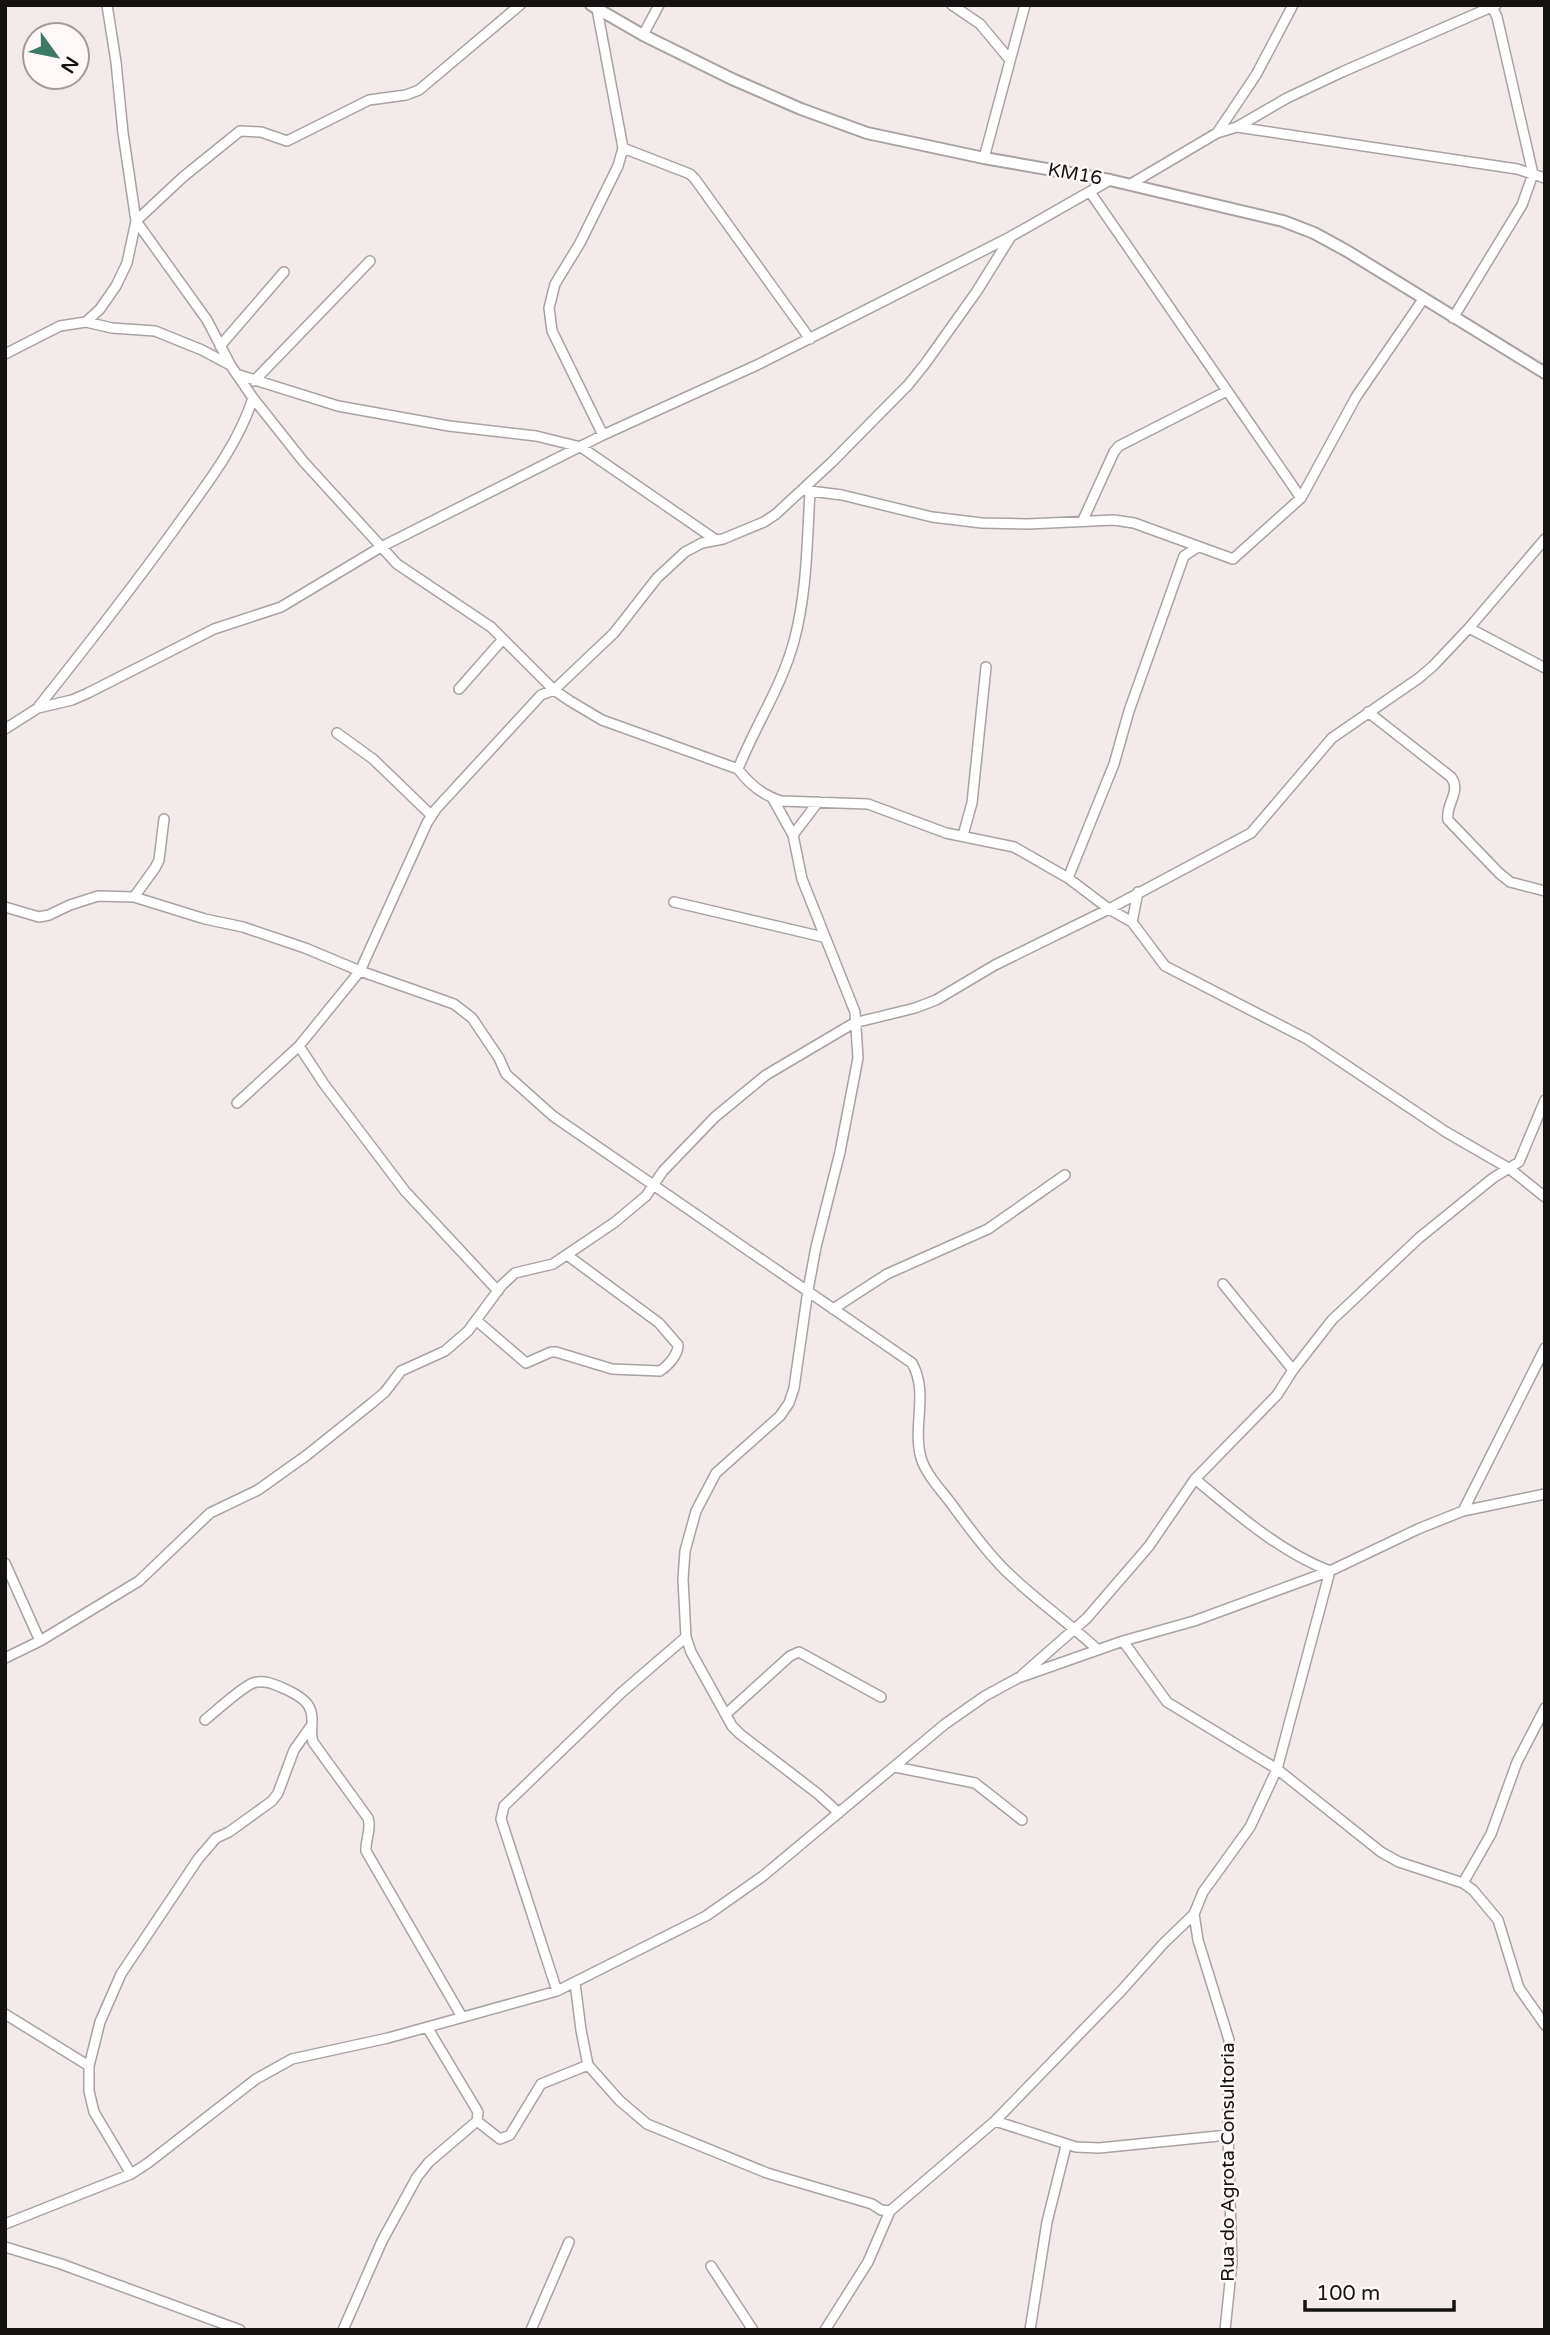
<svg xmlns="http://www.w3.org/2000/svg" width="1550" height="2335" font-family="'Varela Round',sans-serif">
	<style>
		.lines { fill: none; stroke-linecap: round; stroke-linejoin: round }
		.minor-casing { stroke: #a9a2a2; stroke-width: 12 }
		.tertiary-casing { stroke: #a9a2a2; stroke-width: 14 }
		.minor { stroke: #fff; stroke-width: 9 }
		.tertiary { stroke: #fff; stroke-width: 10 }
		.labels { text-anchor: middle; dominant-baseline: central; stroke-width: 5; stroke-linejoin: round; paint-order: stroke }
		.street-label { font-size: 19px; fill: #151212; stroke: #fef8f8 }
	</style>
	<rect width="100%" height="100%" fill="#f2ebea"/>
	<g class="lines">
		<defs>
			<path id="minor" d="M952,5L980,24L1010,60
				M597,9L623,148L618,166L580,243L555,284L549,308L552,331L603,435
				M643,35L659,5
				M1237,127L1517,169L1545,178
				M1217,133L1256,75L1293,5
				M623,148L690,174L695,179L810,339
				M984,158L1025,5
				M1129,185L1217,133L1237,127L1287,98L1342,72L1496,5
				M1090,192L1301,498
				M136,221L207,320L231,366L253,398L303,461L397,564L491,627L554,690L570,701L602,720L738,769C749,784 762,795 781,801L868,804L946,833L1014,847L1068,878L1109,909L1132,922L1165,966L1307,1039L1446,1132L1510,1169L1545,1197
				M136,221L183,177L240,131L261,132L287,141L369,100L406,95L419,90L520,5
				M1453,318L1522,205L1533,174L1497,17L1491,5
				M86,322L100,309L116,286L127,263L136,221L123,133L116,62L107,5
				M220,346L284,272
				M5,354L60,326L86,322L112,328L155,331L202,350L230,365
				M239,375L338,406L449,426L536,436L581,447L716,540
				M254,381L370,261
				M802,490L842,495L932,517L982,523L1028,524L1114,520L1134,523L1233,559L1301,498L1356,397L1424,298
				M1083,520L1114,452L1119,446L1227,391
				M1469,628L1545,668
				M459,689L503,639
				M39,706C86,647 132,588 176,527C206,485 237,447 253,398
				M1368,712L1451,777C1462,792 1445,804 1448,820L1499,873L1510,882L1545,891
				M5,729L38,708L72,700L88,693L214,629L281,607L381,547L603,435L757,365L1010,237L1110,180
				M337,733L373,759L431,815
				M738,769C755,726 782,686 794,641C807,593 807,542 810,492
				M773,799L793,835L802,879L855,1012L858,1058L840,1152L816,1247L808,1290L794,1388L789,1403L780,1416L716,1473L696,1511L685,1551L683,1579L686,1637L691,1652L732,1726L740,1734L818,1794L839,1813
				M793,835L818,802
				M963,835L972,803L986,667
				M1068,878L1114,764L1129,711L1184,556L1198,547
				M134,897L155,868L159,860L164,819
				M674,902L823,937
				M5,907L39,917L49,915L70,905L98,896L134,897L205,919L243,927L305,948L360,971L454,1004L472,1018L499,1058L506,1074L553,1116L912,1363C929,1393 912,1426 921,1458C926,1474 940,1489 950,1502C967,1525 984,1549 1004,1569C1033,1598 1068,1622 1098,1650
				M1132,922L1138,892
				M299,1046L324,1084L405,1191L498,1291
				M237,1103L299,1046L360,971L427,823L436,809L541,695L554,690L614,633L657,578L685,552L702,543L723,539L764,522L776,514L832,462L908,385L925,364L977,291L1010,238
				M1223,1284L1293,1370
				M833,1309L887,1274L988,1229L1065,1175
				M476,1320L526,1363L551,1352H556L612,1369L660,1371C668,1366 678,1355 678,1345L659,1323L567,1255
				M1195,1479C1236,1513 1280,1552 1330,1571
				M1463,1511L1545,1494
				M5,1563L40,1641
				M1123,1641L1167,1702L1277,1769L1381,1852L1399,1862L1463,1883L1473,1890L1498,1920L1519,1988L1545,2025
				M5,1658L40,1641L139,1581L210,1513L258,1490L307,1455L372,1403L385,1392L401,1371L445,1351L468,1331L502,1285L515,1273L553,1264L615,1222L646,1196L663,1171L715,1117L766,1075L854,1023L915,1008L936,1000L995,965L1109,909L1251,833L1332,738L1419,678L1433,666L1469,628L1545,539
				M1022,1675L1087,1618L1149,1546L1195,1479L1277,1395L1293,1370L1332,1320L1419,1238L1493,1178L1519,1162L1545,1100
				M726,1714L790,1656L799,1652L881,1697
				M205,1720C216,1711 242,1687 253,1683C264,1679 276,1685 285,1689C294,1693 307,1700 310,1709C315,1719 309,1732 313,1742L368,1818C372,1830 365,1839 366,1851L462,2017
				M895,1767L975,1783L1022,1820
				M1463,1883L1491,1834L1517,1762L1545,1708
				M1194,1914L1198,1940L1229,2040L1228,2135L1232,2263L1225,2330
				M575,1983L581,2030L588,2065L619,2100L647,2124L767,2173L872,2204L881,2210L890,2211
				M557,1991L501,1819L504,1806L621,1693L686,1637
				M5,2014L89,2066
				M477,2121L500,2139L510,2135L541,2084L588,2065
				M995,2121L1076,2147L1099,2148L1228,2135
				M131,2174L94,2112L89,2091V2066L100,2022L121,1974L198,1859L216,1838L229,1832L272,1801L278,1793L294,1750L311,1726
				M5,2224L131,2174L148,2163L256,2079L292,2059L388,2038L557,1991L706,1916L763,1876L945,1724L985,1696L1018,1678L1123,1641L1194,1621L1330,1571L1418,1529L1463,1511L1545,1348
				M5,2247L61,2264L240,2330
				M711,2266L753,2330
				M343,2330L382,2241L417,2177L429,2162L477,2121L478,2112L427,2027
				M531,2330L569,2242
				M825,2330L868,2262L890,2211L995,2121L1121,1991L1163,1944L1194,1914L1203,1892L1250,1827L1277,1769L1330,1571
				M1030,2330L1047,2222L1066,2146"/>
			<path id="tertiary" d="M591,5L643,35L732,79L801,109L867,133L984,158L1110,180L1283,221L1314,233L1347,251L1545,373"/>
		</defs>
		<use href="#minor" class="minor-casing"/>
		<use href="#tertiary" class="tertiary-casing"/>
		<use href="#minor" class="minor"/>
		<use href="#tertiary" class="tertiary"/>
	</g>
	<g class="labels">
		<g class="street-label">
			<text transform="translate(1075 174) rotate(10)">KM16</text>
			<text transform="translate(1228 2162) rotate(-90)">Rua do Agrota Consultoria</text>
		</g>
	</g>
	<rect width="1550" height="2335" fill="none" stroke="#151212" stroke-width="14"/>
	<g transform="translate(56 56) rotate(123)"><circle r="33" fill="#fef8f8" stroke="#a19c9c" stroke-width="2"/>
	<path d="M0-5L12 26L0 18L-12 26Z" fill="#3c7a67"/>
	<text y="-10" font-size="19" font-weight="bold" text-anchor="middle" fill="#151212">N</text>
	</g>
	<path d="M1305 2300v10h149v-10" fill="none" stroke="#151212" stroke-width="3.5"/>
	<text x="1316" y="2300" font-size="21" fill="#151212" stroke="#fef8f8" stroke-width="5" paint-order="stroke">100 m</text>
</svg>
